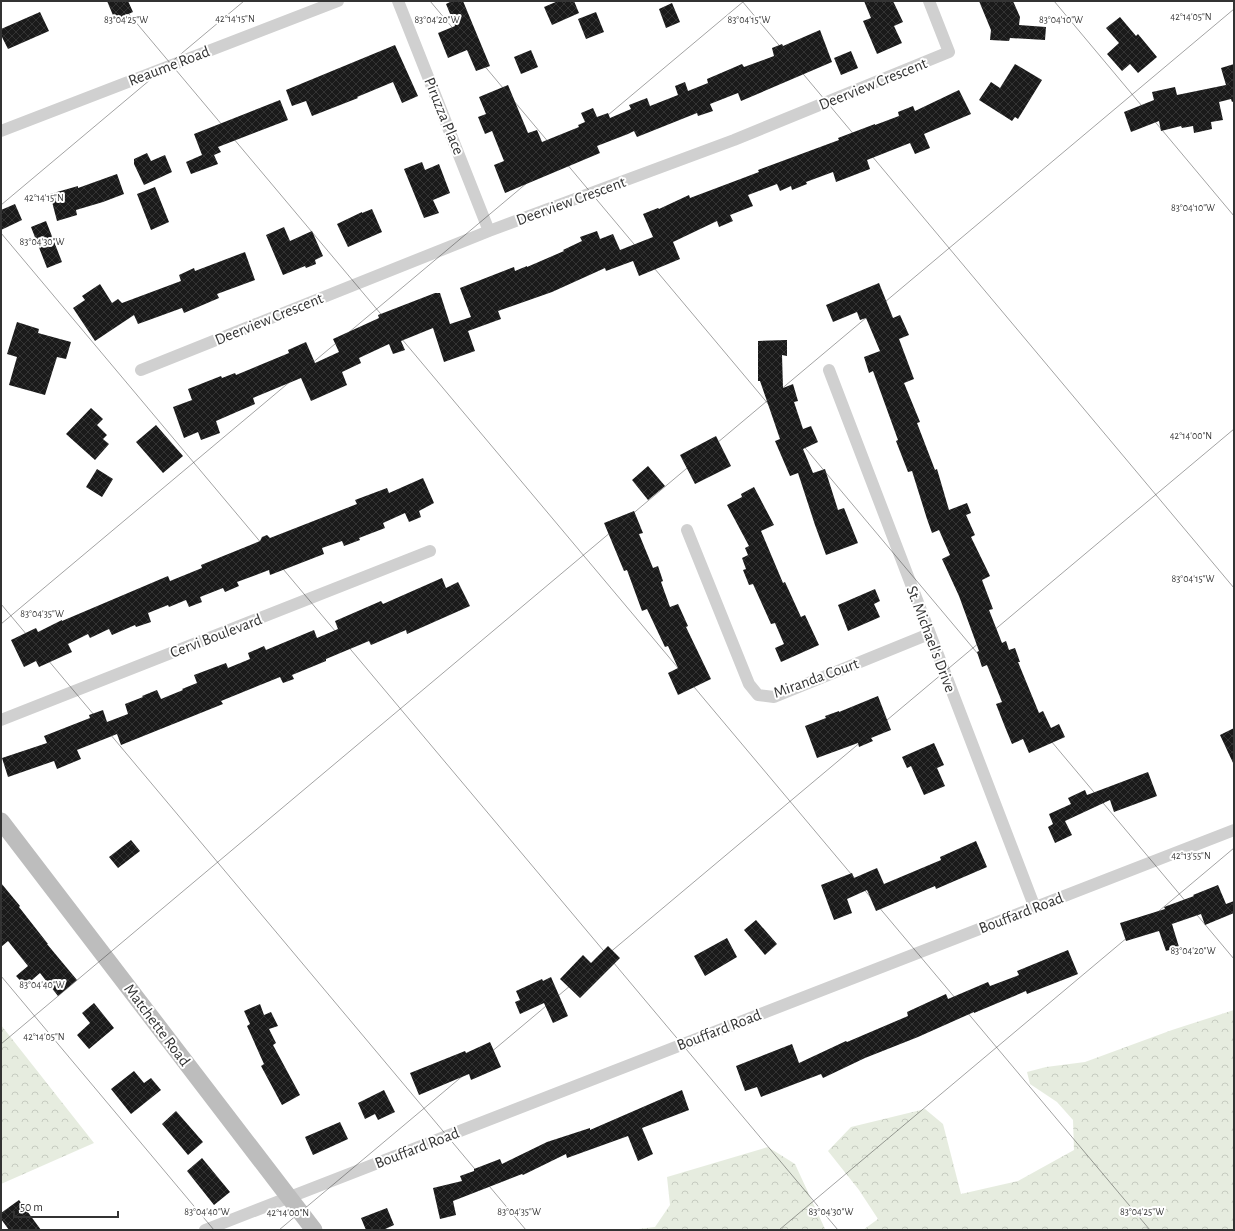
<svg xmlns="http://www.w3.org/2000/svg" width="1235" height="1231" font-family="'Alegreya Sans',sans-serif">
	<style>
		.forest { fill: url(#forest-crowns) }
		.building { fill: url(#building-cross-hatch) }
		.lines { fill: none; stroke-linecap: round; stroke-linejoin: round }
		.street { stroke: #d0d0d0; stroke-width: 12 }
		.secondary { stroke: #bdbdbd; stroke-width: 17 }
		.ticks { fill: none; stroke: #333; stroke-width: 1; stroke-opacity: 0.45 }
		.labels { text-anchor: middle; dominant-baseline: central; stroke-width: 4; stroke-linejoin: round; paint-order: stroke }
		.street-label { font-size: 16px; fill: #333; stroke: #fff }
		.ticks-label { font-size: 10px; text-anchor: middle; fill: #333; stroke: #fff; stroke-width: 4; stroke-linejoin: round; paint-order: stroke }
	</style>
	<defs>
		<pattern id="forest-crowns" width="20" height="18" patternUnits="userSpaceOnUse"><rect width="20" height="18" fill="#e6ecdf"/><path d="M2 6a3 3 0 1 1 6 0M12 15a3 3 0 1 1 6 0" fill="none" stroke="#c6cbc0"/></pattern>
		<pattern id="building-cross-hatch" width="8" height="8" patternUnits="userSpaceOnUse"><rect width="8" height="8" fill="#1a1a1a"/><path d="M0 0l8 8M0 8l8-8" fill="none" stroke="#333"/></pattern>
	</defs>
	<rect width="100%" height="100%" fill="#fff"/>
	<path class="forest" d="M1234,1010V1230H863L878,1219L859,1190L828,1151L851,1127L925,1109L943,1124L961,1194L1018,1181L1074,1150L1073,1120L1057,1102L1030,1084L1027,1072L1046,1067L1085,1062L1172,1030Z
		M1,1025L94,1143L1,1184Z
		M768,1147L795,1164L825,1229L829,1230H630L655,1227L670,1205L667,1177Z"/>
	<path class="building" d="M107,1H128L133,12L115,20Z
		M452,1H463L490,66L476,71L467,50L448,58L438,33L455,26L446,4Z
		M558,1H574L579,13L552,25L544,7Z
		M864,1H893L903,22L894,26L902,43L877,54L863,21L871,18Z
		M979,1H1013L1020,17L1019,25L1046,27L1045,40L1010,38L1009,41L990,40L991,30Z
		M672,3L680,22L666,28L659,9Z
		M40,12L49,31L8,49L1,35V29Z
		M596,12L604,32L586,39L578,19Z
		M1120,17L1136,36L1138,34L1157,57L1138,73L1130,64L1122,71L1107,54L1119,43L1106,28Z
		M820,30L832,62L741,101L738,93L710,104L713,111L698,116L697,113L637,137L634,131L628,134L597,146L600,153L505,193L494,165L504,161L492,131L485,134L478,117L486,114L479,97L508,85L528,133L537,130L542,142L579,127L578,125L585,122L581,113L593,108L597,117L608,113L610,118L631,109L629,105L647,98L650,106L678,95L675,86L685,82L688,91L708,83L707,79L742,64L744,67L774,56L772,48L782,44L783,46Z
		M395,45L418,96L402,103L393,82L357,97L358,98L312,116L306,101L292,106L286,90Z
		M531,50L538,67L521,74L514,57Z
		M851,51L858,68L841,75L834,58Z
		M1015,64L1042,80L1018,119L1015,117L1012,121L979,100L991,82L1000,88Z
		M1234,64V101L1232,102L1231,99L1219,102L1223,120L1211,122L1212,129L1194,133L1193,126L1182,128L1181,126L1161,131L1159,121L1131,132L1124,112L1154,100L1152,92L1175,87L1177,95L1226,85L1221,68Z
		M959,90L971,114L924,134L930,148L915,154L910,143L867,160L870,169L836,182L833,172L806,182L807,184L792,190L791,186L780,191L777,184L748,195L753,206L730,215L733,221L719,227L717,221L673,242L680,259L639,276L633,261L606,271L605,268L552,292L498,311L501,319L468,331L475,351L444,362L433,328L401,341L405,350L393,354L389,344L359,358L361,363L342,372L347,385L311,401L301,378L253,398L255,404L216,421L220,433L201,440L198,432L184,438L173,407L192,400L188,389L221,376L222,378L235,373L236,375L289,353L288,350L306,342L315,363L339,352L333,339L379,318L378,315L435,293H440L450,324L471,317L460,288L514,267L515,271L527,266V267L564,251L563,250L582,241L580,237L597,231L600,239L613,234L620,250L653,237L643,214L658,208L659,209L689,195L690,198L759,172L758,170L839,140L838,138L875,124V125L899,116L898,112L913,106L915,111Z
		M280,100L288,120L218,147L221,152L214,155L218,164L191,174L186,162L202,155L194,134Z
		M147,153L151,161L165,155L172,172L144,185L134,164V159Z
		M422,162L425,170L439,164L450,193L433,200L439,213L424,218L404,169Z
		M117,174L124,194L103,202L76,210L77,215L57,221L50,194L78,186V188Z
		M155,187L169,222L151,230L137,194Z
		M15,204L22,220L1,230V210Z
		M372,209L382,232L348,247L337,224L362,212V213Z
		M46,221L62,262L47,268L31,227Z
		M284,227L290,241L312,231L323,256L315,260L316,264L306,268L305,266L283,275L266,235Z
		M245,252L255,280L217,294L219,298L184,313L182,308L138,324L134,315L95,341L73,308L85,300L82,296L100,284L112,303L118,299L122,303L181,281L179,275L194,268L195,271Z
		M879,283L893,318L900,315L909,335L899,339L914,379L904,383L920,422L917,423L935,470L937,469L949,510L967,503L971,513L966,515L975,535L971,537L990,576L982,580L993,609L989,610L1002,643L1006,641L1009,650L1015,648L1020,662H1018L1039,713L1043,711L1051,728L1059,724L1065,737L1029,753L1023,739L1012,744L1005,727L996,704L1002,702L987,665L982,667L977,652L979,651L959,596L942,559L950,555L939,530L932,533L927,519L912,471L908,472L896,441L898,440L873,371L869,373L864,357L880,351L866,318L860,320L857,312L833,322L826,305Z
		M17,322L39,329L38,333L71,342L66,359L57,357L45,395L9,385L17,357L7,354Z
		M787,340V356L782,355L783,388L793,384L798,401L794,402L803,429L811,426L818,442L803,449L813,473L825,469L838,510L844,508L858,543L826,555L815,525L798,473L790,476L775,441L780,439L760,381H758V341Z
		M91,408L103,419L97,425L107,435L103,439L109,444L95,460L66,434Z
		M156,425L183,456L163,473L136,442Z
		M716,436L731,466L695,484L680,455Z
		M648,466L665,486L648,500L632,480Z
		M97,469L113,479L102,497L86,487Z
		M423,478L434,503L419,511L421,517L409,522L405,513L383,523L385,528L359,538L360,540L344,546L342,541L322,548L324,554L270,575L269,570L237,582L239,586L225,592L223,588L200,597L202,602L189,607L186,600L169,607L168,605L148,613L151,622L136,627L135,625L112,635L109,629L90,638L88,634L68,644L72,652L39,667L36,661L24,667L11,640L36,628L38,632L62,620V621L168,576L170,581L202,568L201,565L260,541L262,537L267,535L270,538L357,504L355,500L387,488L389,493Z
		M754,487L774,525L761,531L783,583L785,582L801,617L805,615L819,645L781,662L775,648L784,644L775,623L771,624L753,584L749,585L743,570L746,569L742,558L748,555L745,548L749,546L727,505L742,497L741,494Z
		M634,511L643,533L639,534L653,568L658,566L663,581L661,582L670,607L678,604L688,626L686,627L711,679L678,695L668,673L678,668L668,646L665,647L647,609L642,611L627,570L624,571L604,523Z
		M442,578L446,588L458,582L470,606L407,634L406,630L371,645L369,641L326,659V661L292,675L294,679L283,683L280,677L221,701L223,704L121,745L117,734L77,750L81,759L57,769L54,761L8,777L2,758L47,743L44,736L90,718L89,715L103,710L107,722L128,714L125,704L143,697L142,696L157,690L161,699L183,690L182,689L197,683L194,675L226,663L228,668L250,659L248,653L264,646L266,650L314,630L317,638L338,629L335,621L381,601L383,604Z
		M875,589L880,601L874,604L880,617L848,631L838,605Z
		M878,696L891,730L871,738L873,741L859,747L858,743L817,758L805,726L826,718L825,716L839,711V712Z
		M1234,728V765L1220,735Z
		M934,743L944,765L937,768L945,786L924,795L911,766L907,768L902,757Z
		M1148,772L1157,796L1114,812L1110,800L1065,821L1072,835L1055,843L1048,827L1053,824L1049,814L1071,804L1068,798L1085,790L1087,795Z
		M131,840L140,851L118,868L109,857Z
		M976,841L987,867L936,889L935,886L876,911L867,890L847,899L852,913L834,920L821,885L852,873L854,878L877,868L884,884L941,860L940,857Z
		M1,883L20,906L19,907L48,944H47L77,980L58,996L40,973L25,986L16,976L28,966L8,941L1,947Z
		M1218,885L1226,904L1234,901V913L1205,925L1201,914L1172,924L1179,947L1166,951L1159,931L1126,941L1120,923L1165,909L1164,907L1194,896L1193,895Z
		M756,920L777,944L765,955L744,930Z
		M727,938L737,957L705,976L694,956Z
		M608,946L620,958L580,998L560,979L583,955L591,963Z
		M1068,950L1078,974L1027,994L1026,991L974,1013V1012L918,1037L865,1058L823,1078L821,1074L761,1097L757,1087L745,1091L736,1066L792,1044L799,1063L846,1041L847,1042L908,1016L907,1012L946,994L948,999L988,982L990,986L1019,975L1017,971Z
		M551,977L568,1016L553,1023L544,1003L520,1014L515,1002L520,1000L516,991L542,979L543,981Z
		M94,1003L114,1028L89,1049L77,1035L90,1023L82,1013Z
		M260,1004L264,1015L271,1012L278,1026L269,1029L276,1043L273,1045L300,1095L282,1105L261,1066L264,1064L247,1026L250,1024L244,1011Z
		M490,1042L501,1067L471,1080L469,1074L419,1095L410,1073L465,1051L466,1053Z
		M134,1071L144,1083L151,1078L161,1090L131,1114L111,1089Z
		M384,1090L395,1112L378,1120L375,1114L365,1119L358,1103Z
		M682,1090L689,1110L642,1128L653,1154L638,1161L628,1136L567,1158L566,1154L523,1175L522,1174L453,1201L456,1215L440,1219L433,1188L462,1181L460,1176L474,1171V1169L500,1159L502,1164L547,1142L590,1128V1130Z
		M176,1111L203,1142L188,1155L162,1124Z
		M340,1122L348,1139L313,1155L305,1137Z
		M202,1158L230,1192L214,1205L187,1171Z
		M19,1200L41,1230H9L1,1219V1213Z
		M387,1208L394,1225L383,1230H366L361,1218Z"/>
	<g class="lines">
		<path class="street" d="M398,1L489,231
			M1,131L338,1
			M141,370L489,231L734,140L949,52L929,1
			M829,370L1035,908
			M687,530L749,684L758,695L774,697L929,634
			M1,720L430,551
			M205,1230L1234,830"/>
		<path class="secondary" d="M1,821L314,1230"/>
	</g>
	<path class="ticks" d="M118,1L1150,1230M430,1L1234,959M742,1L1234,588M1054,1L1234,216M1,205L244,1M1,233L838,1230M1,604L526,1230M1,624L744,1M1,976L214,1230M1,1044L1234,9M279,1230L1234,429M779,1230L1234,848"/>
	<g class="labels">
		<g class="street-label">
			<text transform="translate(169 66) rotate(-21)">Reaume Road</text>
			<text transform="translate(873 84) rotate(-22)">Deerview Crescent</text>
			<text transform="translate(444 116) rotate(68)">Piruzza Place</text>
			<text transform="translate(571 201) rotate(-20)">Deerview Crescent</text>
			<text transform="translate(269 319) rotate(-22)">Deerview Crescent</text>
			<text transform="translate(216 636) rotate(-21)">Cervi Boulevard</text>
			<text transform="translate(931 639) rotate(69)">St. Michael's Drive</text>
			<text transform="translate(816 678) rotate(-20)">Miranda Court</text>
			<text transform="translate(1021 913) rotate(-21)">Bouffard Road</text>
			<text transform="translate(157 1025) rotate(53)">Matchette Road</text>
			<text transform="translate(719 1030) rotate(-21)">Bouffard Road</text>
			<text transform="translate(417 1148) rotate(-21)">Bouffard Road</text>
		</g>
	</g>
	<g class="ticks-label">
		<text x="1191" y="20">42°14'05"N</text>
		<text x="235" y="22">42°14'15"N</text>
		<text x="126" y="23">83°04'25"W</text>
		<text x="749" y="23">83°04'15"W</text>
		<text x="437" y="23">83°04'20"W</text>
		<text x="1061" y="23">83°04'10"W</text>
		<text x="44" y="201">42°14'15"N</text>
		<text x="1193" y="211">83°04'10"W</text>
		<text x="42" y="245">83°04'30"W</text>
		<text x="1191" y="439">42°14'00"N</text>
		<text x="1193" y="582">83°04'15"W</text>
		<text x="42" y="617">83°04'35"W</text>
		<text x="1191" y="859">42°13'55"N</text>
		<text x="1193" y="954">83°04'20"W</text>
		<text x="42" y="988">83°04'40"W</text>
		<text x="44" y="1040">42°14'05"N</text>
		<text x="207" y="1215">83°04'40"W</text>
		<text x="519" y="1215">83°04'35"W</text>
		<text x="831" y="1215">83°04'30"W</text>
		<text x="1142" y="1215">83°04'25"W</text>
		<text x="288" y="1216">42°14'00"N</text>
	</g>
	<rect width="1235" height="1231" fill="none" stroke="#333333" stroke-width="4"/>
	<path d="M14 1211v6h104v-6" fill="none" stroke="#333333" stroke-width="2"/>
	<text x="20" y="1211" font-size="12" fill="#333333" stroke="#ffffff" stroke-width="3" paint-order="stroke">50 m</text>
</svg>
